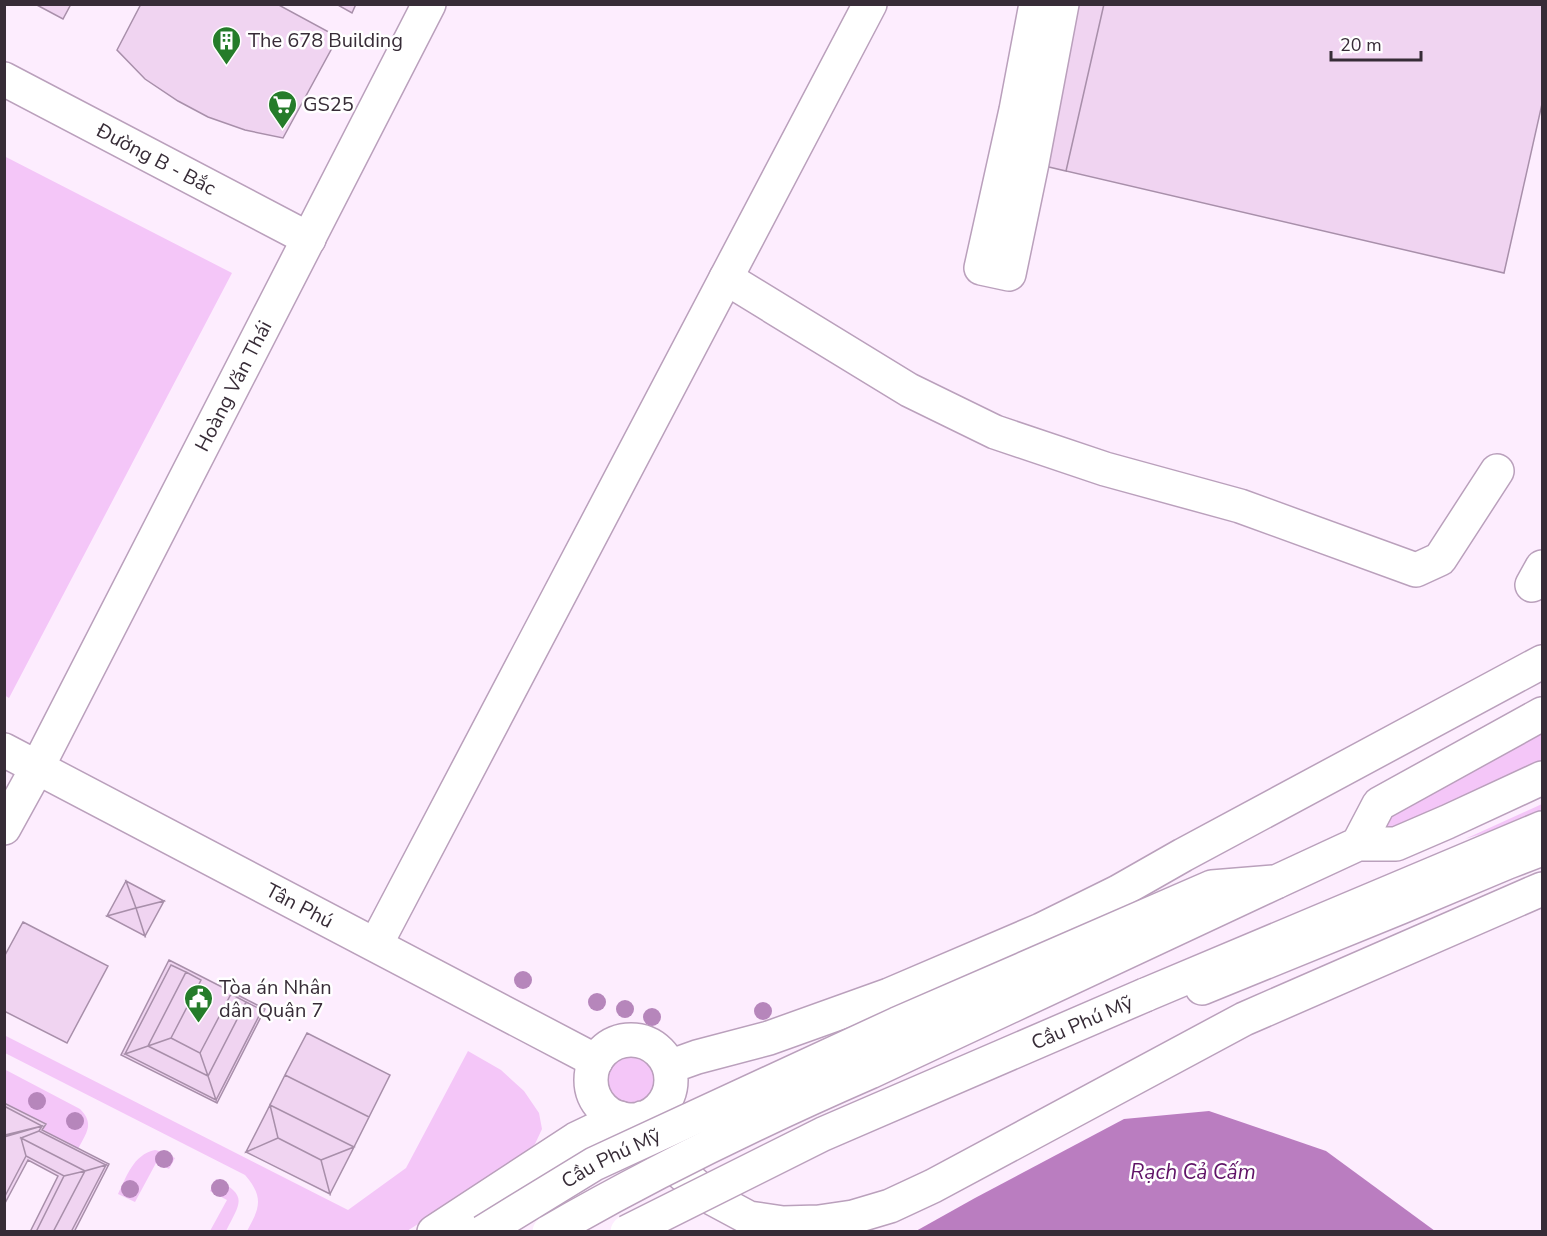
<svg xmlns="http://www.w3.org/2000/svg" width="1547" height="1236" font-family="'Nunito Sans',sans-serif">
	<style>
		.green { fill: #f4c6f8 }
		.water { fill: #ba7dc0 }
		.building { fill: #f0d4f1; stroke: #a88faa; stroke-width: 1.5 }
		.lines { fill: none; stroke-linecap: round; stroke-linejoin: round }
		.minor-casing { stroke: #baa0bc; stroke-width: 36 }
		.major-casing { stroke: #baa0bc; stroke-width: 36 }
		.highway-casing { stroke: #baa0bc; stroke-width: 36 }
		.minor { stroke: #fff; stroke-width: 33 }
		.major { stroke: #fff; stroke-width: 33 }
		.highway { stroke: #fff; stroke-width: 33 }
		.major-bridge-casing { stroke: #baa0bc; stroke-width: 36; stroke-linecap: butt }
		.highway-bridge-casing { stroke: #baa0bc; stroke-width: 36; stroke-linecap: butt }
		.major-bridge { stroke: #fff; stroke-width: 33 }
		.highway-bridge { stroke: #fff; stroke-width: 33 }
		.tree { fill: #b686bb }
		.labels { text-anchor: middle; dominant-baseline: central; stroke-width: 5; stroke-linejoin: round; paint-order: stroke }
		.poi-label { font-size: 20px; fill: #372c37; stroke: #fff; text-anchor: start }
		.street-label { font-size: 20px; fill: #372c37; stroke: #fff }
		.water-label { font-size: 21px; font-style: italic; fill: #601367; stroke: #fff }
	</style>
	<rect width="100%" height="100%" fill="#fdedfe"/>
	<path class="green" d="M4,156L232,273L9,698L4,695Z
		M1542,733V763L1396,831L1385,828L1389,816Z
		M1542,804V815L1465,839Z
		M4,1035L348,1210L406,1168L468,1051L501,1070L524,1091L539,1113L542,1129L535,1144L518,1161L407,1231H247C260,1208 264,1197 245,1175L5,1053Z
		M606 1078a25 25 0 1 1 50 0a25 25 0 1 1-50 0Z
		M4,1069L80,1109C95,1124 86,1133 78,1149L42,1130L45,1124L5,1103Z
		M155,1150L163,1152L175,1158L169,1169L156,1163L135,1202L118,1194C127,1176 133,1155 155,1150Z
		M216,1179C249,1196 240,1203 226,1231H210L227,1200L210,1191Z"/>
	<path class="water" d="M1209,1111L1326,1151L1435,1231H916L975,1198L1124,1119Z"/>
	<path class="building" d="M35,4H71L63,19Z
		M141,4H277L338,37L283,138L245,130L208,117L178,101L145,79L117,50Z
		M336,4H356L352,13Z
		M1026,4H1104L1066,171L1006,157Z
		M1104,4H1542V104L1504,273L1066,171Z
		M126,881L164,901L145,936L107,916Z
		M126,881L164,901L136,908Z
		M126,881L136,908L107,916Z
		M164,901L145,936L136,908Z
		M136,908L145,936L107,916Z
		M23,922L108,966L67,1043L4,1011V957Z
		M169,960L265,1009L217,1103L121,1055Z
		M171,965L186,972L148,1046L125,1054Z
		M186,972L201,980L171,1038L148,1046Z
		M231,994L246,1002L208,1076L200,1053Z
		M246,1002L262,1010L216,1100L208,1076Z
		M307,1033L390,1075L369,1117L285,1075Z
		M171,1038L200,1053L208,1076L148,1046Z
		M148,1046L208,1076L216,1100L125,1054Z
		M285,1075L369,1117L354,1147L270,1105Z
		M4,1103L46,1124L42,1130L109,1164L74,1232H30L58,1176L28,1160L4,1205Z
		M270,1105L354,1147L330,1194L246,1152Z
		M270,1105L354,1147L321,1160L278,1138Z
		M270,1105L278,1138L246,1152Z
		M4,1106L42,1126L5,1135Z
		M42,1126L39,1131L21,1138L26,1156L4,1198V1137Z
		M39,1131L106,1165L85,1171L21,1138Z
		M21,1138L85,1171L64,1176L26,1156Z
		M278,1138L321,1160L330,1194L246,1152Z
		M354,1147L330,1194L321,1160Z
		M106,1165L71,1232H53L85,1171Z
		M85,1171L53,1232H36L64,1176Z"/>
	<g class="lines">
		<defs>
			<g id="minor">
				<path d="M1036,4L1016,110L981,268L1009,274L1032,163L1062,4"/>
				<path id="s1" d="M4,79L309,239"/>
				<path d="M726,278L909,390L995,432L1105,469L1240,506L1416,570L1440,559L1497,471"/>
				<path d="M1532,585L1542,567"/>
				<path id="s2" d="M4,750L596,1061"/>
				<path id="s3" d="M4,828L37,768L429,4"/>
				<path d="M376,944L870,4"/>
				<path d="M434,1232L576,1139L620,1118"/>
			</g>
			<path id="major" d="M1202,988L1401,907L1508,862L1542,849
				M591 1080a40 40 0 1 1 80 0a40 40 0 1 1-80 0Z
				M669,1067L697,1057L769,1038L889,995L1041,930L1118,892L1183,855L1542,662
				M642,1118L654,1142L671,1164L708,1196L749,1218L783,1223L819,1222L853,1217L890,1206L933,1186L1244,1019L1542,889"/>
			<path id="highway" d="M1358,844L1379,804L1542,714
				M1276,882L1358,844H1396L1447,822L1542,778
				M1145,995L1542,828"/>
		</defs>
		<use href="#minor" class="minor-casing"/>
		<use href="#major" class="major-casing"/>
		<use href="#highway" class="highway-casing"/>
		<use href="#minor" class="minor"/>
		<use href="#major" class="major"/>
		<use href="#highway" class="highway"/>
		<defs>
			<g id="major-bridge">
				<path id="s4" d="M483,1232L594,1164L897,1024L1212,887L1274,882"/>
			</g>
			<g id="highway-bridge">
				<path d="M549,1232C653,1172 760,1120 870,1072L1276,882"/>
				<path id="s5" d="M627,1232L823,1134L1145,995"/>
			</g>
		</defs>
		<use href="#major-bridge" class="major-bridge-casing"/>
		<use href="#highway-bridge" class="highway-bridge-casing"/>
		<use href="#major-bridge" class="major-bridge"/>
		<use href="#highway-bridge" class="highway-bridge"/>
	</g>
	<g class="tree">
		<circle cx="523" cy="980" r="9"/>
		<circle cx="597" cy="1002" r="9"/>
		<circle cx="625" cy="1009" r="9"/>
		<circle cx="763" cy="1011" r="9"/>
		<circle cx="652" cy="1017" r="9"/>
		<circle cx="37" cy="1101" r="9"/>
		<circle cx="75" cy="1121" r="9"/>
		<circle cx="164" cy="1159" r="9"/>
		<circle cx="220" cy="1188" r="9"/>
		<circle cx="130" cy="1189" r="9"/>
	</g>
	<defs>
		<symbol id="building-pin" viewBox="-11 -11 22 30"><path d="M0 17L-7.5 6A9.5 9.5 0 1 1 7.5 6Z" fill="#257c2a" stroke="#fff"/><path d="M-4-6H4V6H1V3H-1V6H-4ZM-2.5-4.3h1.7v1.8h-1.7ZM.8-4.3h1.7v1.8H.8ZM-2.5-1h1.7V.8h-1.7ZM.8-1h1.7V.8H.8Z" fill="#fff"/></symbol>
		<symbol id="supermarket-pin" viewBox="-11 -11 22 30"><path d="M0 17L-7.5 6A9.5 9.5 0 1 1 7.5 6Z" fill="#257c2a" stroke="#fff"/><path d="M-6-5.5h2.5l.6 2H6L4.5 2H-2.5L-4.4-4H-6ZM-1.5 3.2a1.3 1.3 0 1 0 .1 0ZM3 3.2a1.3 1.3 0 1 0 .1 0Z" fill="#fff"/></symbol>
		<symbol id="civic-pin" viewBox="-11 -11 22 30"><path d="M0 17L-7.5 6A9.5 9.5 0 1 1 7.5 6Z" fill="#257c2a" stroke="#fff"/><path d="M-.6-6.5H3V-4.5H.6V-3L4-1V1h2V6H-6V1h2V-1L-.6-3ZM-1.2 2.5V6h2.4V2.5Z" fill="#fff"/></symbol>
	</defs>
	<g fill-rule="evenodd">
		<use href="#building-pin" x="210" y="24" width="33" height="45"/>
		<use href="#supermarket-pin" x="266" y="88" width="33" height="45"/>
		<use href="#civic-pin" x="182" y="982" width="33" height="45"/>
	</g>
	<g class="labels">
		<g class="poi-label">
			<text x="248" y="40">The 678 Building</text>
			<text x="303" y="104">GS25</text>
			<text x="219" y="987">Tòa án Nhân<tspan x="219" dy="23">dân Quận 7</tspan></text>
		</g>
		<g class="street-label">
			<text stroke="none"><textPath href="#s1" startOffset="172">Đường B - Bắc</textPath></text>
			<text stroke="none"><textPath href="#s3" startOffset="498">Hoàng Văn Thái</textPath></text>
			<text stroke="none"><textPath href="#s2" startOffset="334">Tân Phú</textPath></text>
			<text stroke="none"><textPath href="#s5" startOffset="501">Cầu Phú Mỹ</textPath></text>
			<text stroke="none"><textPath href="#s4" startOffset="148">Cầu Phú Mỹ</textPath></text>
		</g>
		<g class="water-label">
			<text x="1193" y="1172">Rạch Cả Cấm</text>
		</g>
	</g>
	<rect width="1547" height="1236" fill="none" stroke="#372c37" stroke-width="12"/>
	<path d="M1331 51v9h90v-9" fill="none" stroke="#372c37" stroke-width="3"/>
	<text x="1340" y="51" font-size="18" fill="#372c37" stroke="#ffffff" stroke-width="4.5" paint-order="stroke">20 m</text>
</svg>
